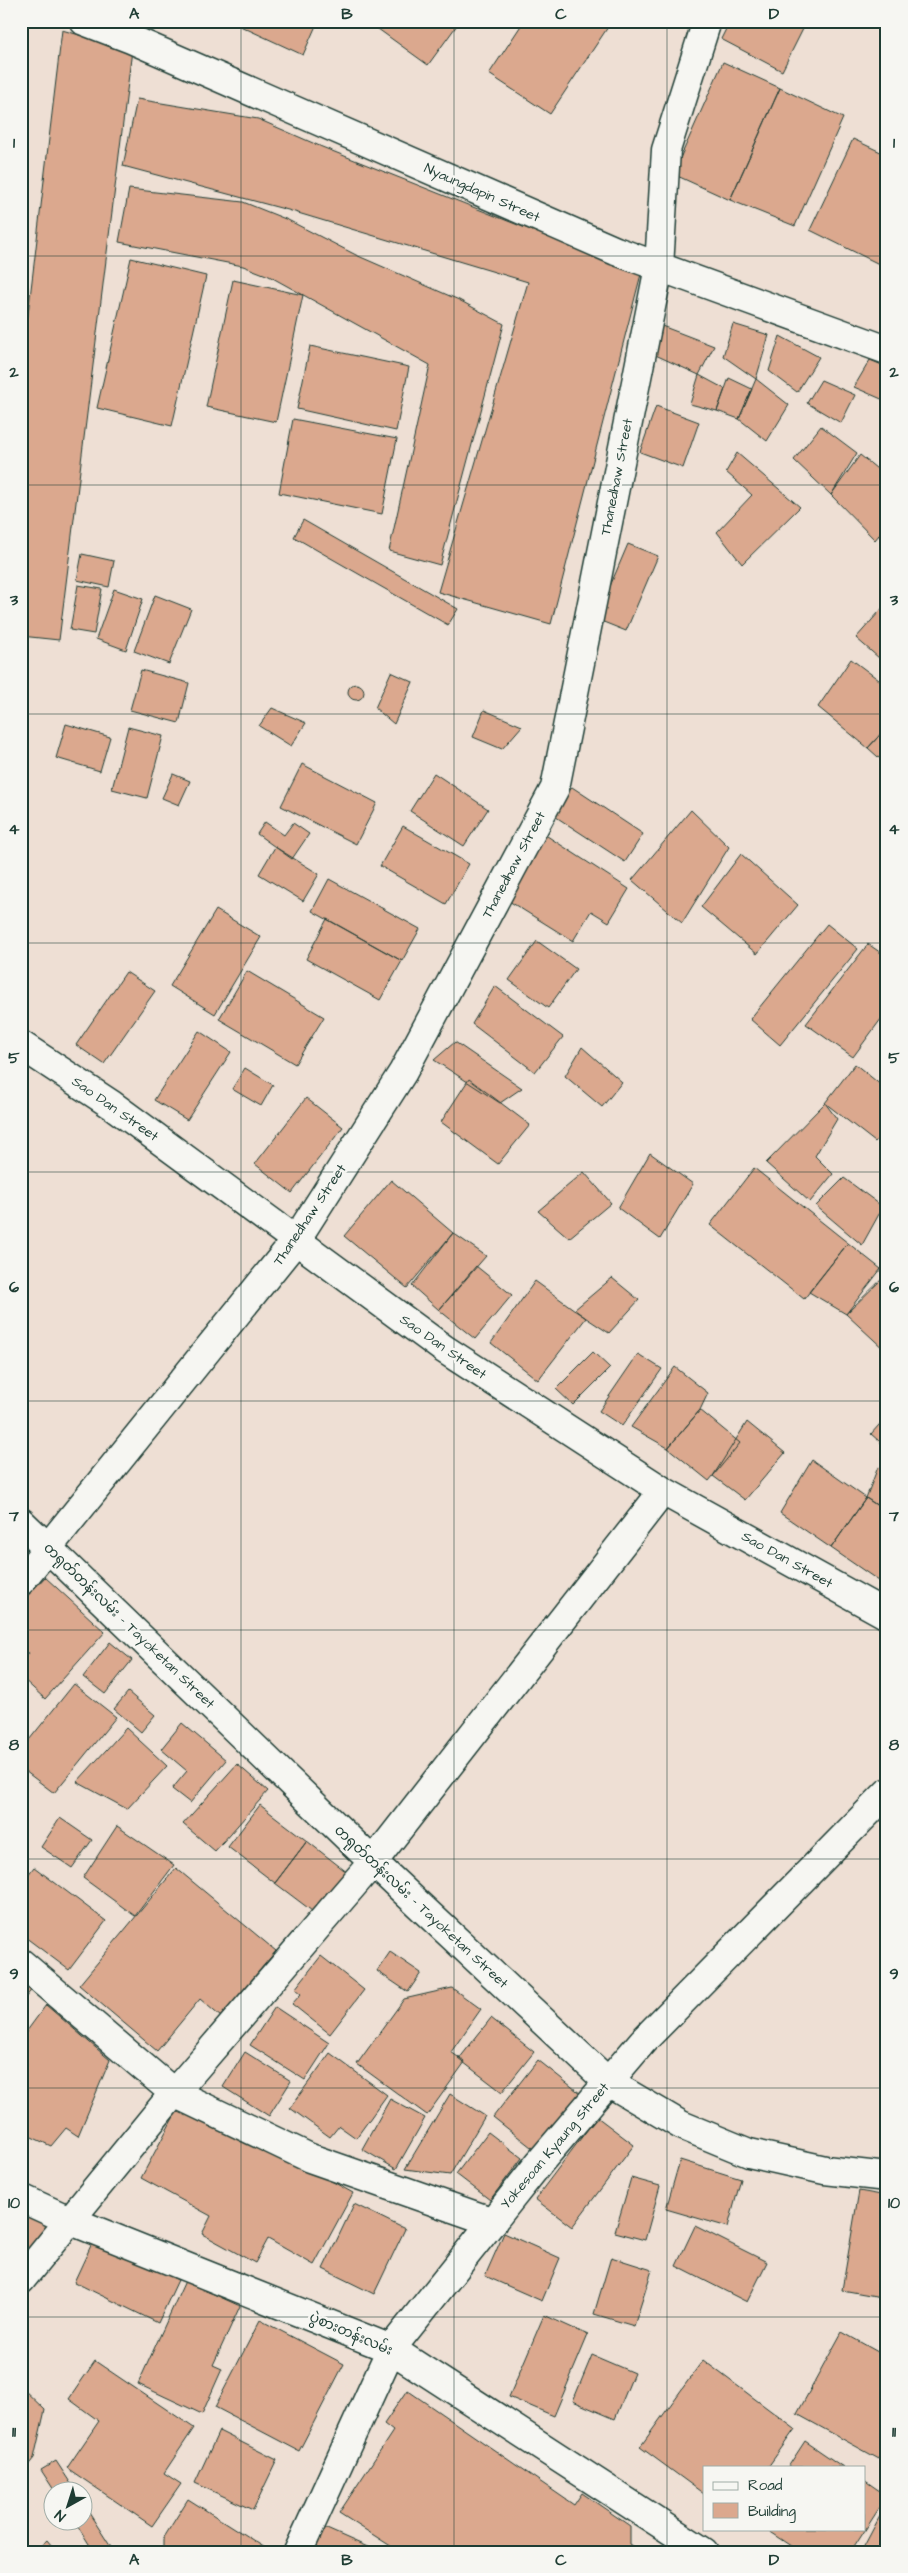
<svg xmlns="http://www.w3.org/2000/svg" width="908" height="2573" font-family="'Architects Daughter','Noto Sans Myanmar',sans-serif">
	<style>
		.building { fill: #dba88e; stroke: #1f3d34 }
		.lines { fill: none; stroke-linecap: round; stroke-linejoin: round }
		.street-casing { stroke: #1f3d34; stroke-width: 31 }
		.street { stroke: #f6f6f2; stroke-width: 28 }
		.grid { fill: none; stroke: #1f3d34; stroke-width: 1; stroke-opacity: 0.55 }
		.labels { text-anchor: middle; dominant-baseline: central; stroke-width: 5; stroke-linejoin: round; paint-order: stroke }
		.street-label { font-size: 14px; fill: #1f3d34; stroke: #f6f6f2 }
		.neatline { fill: none; stroke: #1f3d34; stroke-width: 2 }
		.grid-label { font-size: 16px; text-anchor: middle; font-weight: bold; fill: #1f3d34 }
	</style>
	<rect width="100%" height="100%" fill="#eedfd4"/>
	<filter id="ink" filterUnits="userSpaceOnUse"><feTurbulence type="fractalNoise" baseFrequency=".02" numOctaves="2"/><feDisplacementMap in="SourceGraphic" scale="10" xChannelSelector="R" yChannelSelector="G"/><feConvolveMatrix kernelMatrix="1 2 1 2 8 2 1 2 1" color-interpolation-filters="sRGB"/></filter>
	<g filter="url(#ink)">
		<path class="building" d="M240,21H318L303,55L238,25Z
			M367,21H460L428,65Z
			M524,21H612L550,114L489,74Z
			M730,21H807L782,71L721,39Z
			M62,30L132,50L59,640L21,636V373Z
			M723,62L780,88L730,200L673,174Z
			M780,88L843,118L795,226L730,200Z
			M137,99L258,119L322,147L641,274L551,624L438,592L528,282L288,210L123,166Z
			M853,139L887,155V248L879,264L810,230Z
			M129,189L243,202L288,220L356,255L459,300L504,324L440,565L389,551L430,365L269,276L243,266L119,242Z
			M887,249V266L879,264Z
			M131,258L206,276L172,426L97,408Z
			M233,280L303,295L276,422L206,407Z
			M654,323L714,346L699,375L649,352Z
			M733,324L769,335L756,379L723,356Z
			M780,336L819,357L797,392L769,371Z
			M310,346L409,367L396,431L297,409Z
			M870,360L887,367L886,401L854,387Z
			M699,375L725,389L717,411L690,404Z
			M729,378L752,389L739,419L717,411Z
			M756,379L789,405L767,441L739,419Z
			M821,380L855,395L841,423L807,403Z
			M656,406L699,422L683,468L640,452Z
			M293,419L397,439L382,514L279,493Z
			M821,426L857,453L831,495L794,460Z
			M887,430V445L878,439Z
			M737,453L800,507L742,564L717,532L752,495L726,472Z
			M860,455L887,477V525L875,540L831,495Z
			M303,520L458,609L448,625L294,537Z
			M887,525V543L879,536Z
			M628,544L658,556L626,631L596,619Z
			M82,554L114,561L109,587L77,580Z
			M78,585L102,589L94,634L70,630Z
			M114,589L143,599L126,650L96,639Z
			M155,595L191,609L169,664L134,651Z
			M887,603V665L856,638Z
			M851,659L887,686V727L868,748L818,707Z
			M141,670L189,683L179,723L130,710Z
			M391,672L413,682L394,724L375,708Z
			M348 692a8 8 0 1 1 16 0a8 8 0 1 1-16 0Z
			M21,689L25,690L21,718Z
			M272,708L306,723L291,746L259,726Z
			M484,710L522,726L502,749L473,737Z
			M66,724L110,737L100,771L56,758Z
			M128,727L163,736L147,798L112,789Z
			M887,727V765L868,748Z
			M302,764L377,803L356,844L281,806Z
			M434,773L488,809L464,846L410,811Z
			M173,774L190,781L179,805L162,798Z
			M21,779H23L21,824Z
			M572,787L643,834L625,862L553,815Z
			M691,810L729,847L682,923L632,880Z
			M265,822L284,835L293,823L309,834L292,859L257,834Z
			M403,826L469,864L446,904L380,866Z
			M544,834L629,889L609,922L591,911L573,941L504,898Z
			M275,847L319,874L303,901L259,874Z
			M741,854L798,905L757,954L701,907Z
			M329,879L420,929L402,961L312,911Z
			M216,910L261,937L215,1014L170,986Z
			M327,919L402,961L380,1000L306,959Z
			M827,924L858,949L780,1045L750,1019Z
			M537,941L576,969L548,1008L509,980Z
			M868,944L887,957V1011L853,1057L806,1024Z
			M247,971L324,1017L295,1064L219,1019Z
			M126,972L155,991L104,1064L76,1045Z
			M495,986L563,1037L535,1072L472,1024Z
			M199,1031L231,1052L187,1120L154,1100Z
			M455,1042L522,1088L500,1103L434,1060Z
			M582,1047L622,1082L602,1107L565,1076Z
			M855,1064L887,1090V1128L875,1142L825,1103Z
			M245,1068L273,1085L261,1106L232,1089Z
			M469,1079L530,1125L498,1164L441,1122Z
			M306,1098L343,1127L292,1193L255,1164Z
			M825,1103L837,1119L815,1156L833,1174L810,1202L766,1163Z
			M650,1153L693,1184L660,1239L618,1208Z
			M754,1168L848,1243L804,1299L710,1225Z
			M584,1172L611,1203L569,1238L538,1211Z
			M844,1178L883,1207L862,1245L816,1206Z
			M391,1180L453,1233L407,1288L344,1236Z
			M453,1233L486,1256L439,1310L412,1286Z
			M848,1243L881,1269L846,1314L809,1292Z
			M476,1266L512,1295L475,1339L439,1310Z
			M887,1274L886,1304L887,1352L846,1314Z
			M612,1278L639,1300L609,1333L574,1310Z
			M535,1281L586,1318L538,1380L491,1343Z
			M593,1352L610,1368L573,1405L556,1389Z
			M638,1354L662,1369L622,1426L599,1411Z
			M675,1367L708,1393L700,1410L668,1448L631,1427Z
			M700,1410L740,1443L709,1481L668,1448Z
			M887,1416V1448L871,1434Z
			M747,1422L785,1453L745,1500L713,1476Z
			M812,1460L866,1498L831,1548L780,1513Z
			M878,1467L887,1474V1512L866,1498Z
			M866,1498L887,1512V1569L879,1581L831,1548Z
			M21,1544L27,1549L21,1556Z
			M887,1569V1585L879,1581Z
			M45,1577L105,1632L45,1699L21,1677V1662L29,1653L21,1646V1603Z
			M110,1642L132,1660L105,1694L83,1677Z
			M74,1684L116,1717L54,1793L21,1768V1750Z
			M128,1692L155,1715L141,1732L114,1709Z
			M182,1723L226,1760L190,1803L172,1789L187,1771L161,1749Z
			M126,1728L167,1766L127,1809L77,1782Z
			M237,1764L268,1791L215,1851L183,1824Z
			M260,1805L307,1841L275,1883L228,1847Z
			M60,1818L92,1840L72,1868L41,1847Z
			M117,1826L174,1865L135,1916L83,1878Z
			M307,1841L348,1873L316,1914L275,1883Z
			M34,1867L106,1921L69,1970L21,1934V1884Z
			M176,1868L276,1951L221,2017L200,1999L157,2051L79,1985Z
			M390,1952L421,1973L408,1992L377,1971Z
			M321,1956L364,1990L330,2034L292,2004L301,1994L295,1989Z
			M21,1970L37,1983L21,2003Z
			M452,1988L481,2009L451,2052L465,2062L427,2115L357,2064L404,1999Z
			M46,2005L110,2060L78,2136L66,2128L51,2146L21,2132V2073L27,2064L21,2060V2039Z
			M275,2007L329,2043L305,2080L250,2045Z
			M491,2018L534,2052L502,2092L459,2059Z
			M245,2052L291,2081L269,2116L223,2087Z
			M330,2053L387,2095L356,2138L339,2126L330,2137L290,2108Z
			M538,2060L581,2094L536,2151L493,2117Z
			M450,2094L485,2116L450,2175L405,2169Z
			M390,2099L425,2118L396,2169L362,2149Z
			M180,2105L218,2118L353,2193L314,2265L268,2239L255,2263L202,2234L211,2216L141,2178Z
			M597,2117L634,2145L572,2227L535,2199Z
			M488,2132L522,2158L490,2200L456,2174Z
			M680,2160L741,2179L728,2227L666,2209Z
			M631,2178L660,2186L645,2240L615,2232Z
			M859,2191L887,2196V2298L842,2290Z
			M354,2204L405,2229L374,2294L323,2269Z
			M21,2207L51,2223L35,2254L21,2247Z
			M695,2226L767,2262L747,2302L676,2266Z
			M504,2233L560,2258L542,2301L485,2276Z
			M94,2239L178,2280L158,2323L74,2282Z
			M611,2257L652,2270L634,2326L594,2314Z
			M185,2281L240,2306L213,2365L222,2369L202,2414L138,2384Z
			M544,2315L588,2335L554,2416L509,2397Z
			M260,2320L344,2364L299,2451L215,2407Z
			M842,2332L887,2357V2444L879,2459L797,2414Z
			M592,2355L634,2373L615,2419L573,2401Z
			M703,2360L795,2429L768,2467H704V2494L640,2447Z
			M95,2361L194,2428L164,2473L181,2484L152,2526L67,2468L99,2421L69,2399Z
			M21,2387L45,2410L34,2458L21,2474Z
			M407,2390L574,2505L582,2493L630,2526V2544L642,2552H400L339,2513L393,2431L384,2424Z
			M219,2431L277,2460L253,2510L195,2483Z
			M805,2441L843,2467H788Z
			M56,2461L75,2490H54L41,2470Z
			M864,2480L887,2496L851,2552H800L765,2529H864Z
			M188,2499L270,2551L269,2552H163V2539Z
			M82,2502L114,2552H94L74,2520H82Z
			M880,2516L887,2520V2552H861Z
			M320,2526L379,2552H310Z
			M47,2540L57,2552H34Z"/>
		<g class="lines">
			<defs>
				<path id="street" d="M84,21L131,39L616,251L887,350
					M21,1045L112,1105L444,1349L663,1491L887,1615
					M21,1522L373,1862L608,2082L681,2125L749,2153L825,2170L887,2177
					M21,1581L296,1240L403,1072L555,788L659,267L666,150L707,21
					M21,1963L174,2093L310,2158L493,2222
					M21,2198L69,2220L391,2349L704,2552
					M21,2280L174,2093L373,1862L663,1491
					M298,2552L391,2349L540,2162L643,2041L887,1793"/>
			</defs>
			<use href="#street" class="street-casing"/>
			<use href="#street" class="street"/>
		</g>
	</g>
	<path class="grid" d="M241,21V2552M454,21V2552M667,21V2552M21,256H887M21,485H887M21,714H887M21,943H887M21,1172H887M21,1401H887M21,1630H887M21,1859H887M21,2088H887M21,2317H887"/>
	<g class="labels">
		<g class="street-label">
			<text transform="translate(482 193) rotate(24)">Nyaungdapin Street</text>
			<text transform="translate(617 477) rotate(-79)">Thanedhaw Street</text>
			<text transform="translate(514 865) rotate(-62)">Thanedhaw Street</text>
			<text transform="translate(115 1109) rotate(35)">Sao Dan Street</text>
			<text transform="translate(310 1215) rotate(-56)">Thanedhaw Street</text>
			<text transform="translate(443 1347) rotate(35)">Sao Dan Street</text>
			<text transform="translate(787 1560) rotate(29)">Sao Dan Street</text>
			<text transform="translate(129 1626) rotate(44)">တရုတ်တန်းလမ်း - Tayoketan Street</text>
			<text transform="translate(421 1907) rotate(43)">တရုတ်တန်းလမ်း - Tayoketan Street</text>
			<text transform="translate(555 2146) rotate(-50)">Yokesoan Kyaung Street</text>
			<text transform="translate(351 2334) rotate(23)">ပွဲစားတန်းလမ်း</text>
		</g>
	</g>
	<rect width="908" height="2573" fill="none" stroke="#f6f6f2" stroke-width="55"/>
	<rect x="703" y="2466" width="162" height="65" fill="#f6f6f2" stroke="#a0aca6"/>
	<rect x="713" y="2482" width="25" height="8" fill="#f6f6f2" stroke="#a0aca6"/>
	<text x="748" y="2490" font-size="15" fill="#1f3d34">Road</text>
	<rect x="713" y="2503" width="25" height="15" fill="#dba88e" stroke="#a0aca6"/>
	<text x="748" y="2516" font-size="15" fill="#1f3d34">Building</text>
	<g transform="translate(68 2506) rotate(219)"><circle r="24" fill="#f6f6f2" stroke="#a0aca6"/>
	<path d="M0-4L9 19L0 12L-9 19Z" fill="#1f3d34"/>
	<text y="-8" font-size="14" font-weight="bold" text-anchor="middle" fill="#1f3d34">N</text>
	</g>
	<rect x="28" y="28" width="852" height="2518" class="neatline"/>
	<g class="grid-label">
		<text x="134" y="19">A</text>
		<text x="347" y="19">B</text>
		<text x="561" y="19">C</text>
		<text x="774" y="19">D</text>
		<text x="14" y="148">1</text>
		<text x="894" y="148">1</text>
		<text x="14" y="377">2</text>
		<text x="894" y="377">2</text>
		<text x="14" y="605">3</text>
		<text x="894" y="605">3</text>
		<text x="14" y="834">4</text>
		<text x="894" y="834">4</text>
		<text x="14" y="1063">5</text>
		<text x="894" y="1063">5</text>
		<text x="14" y="1292">6</text>
		<text x="894" y="1292">6</text>
		<text x="14" y="1521">7</text>
		<text x="894" y="1521">7</text>
		<text x="14" y="1750">8</text>
		<text x="894" y="1750">8</text>
		<text x="14" y="1979">9</text>
		<text x="894" y="1979">9</text>
		<text x="14" y="2208">10</text>
		<text x="894" y="2208">10</text>
		<text x="14" y="2437">11</text>
		<text x="894" y="2437">11</text>
		<text x="134" y="2565">A</text>
		<text x="347" y="2565">B</text>
		<text x="561" y="2565">C</text>
		<text x="774" y="2565">D</text>
	</g>
</svg>
